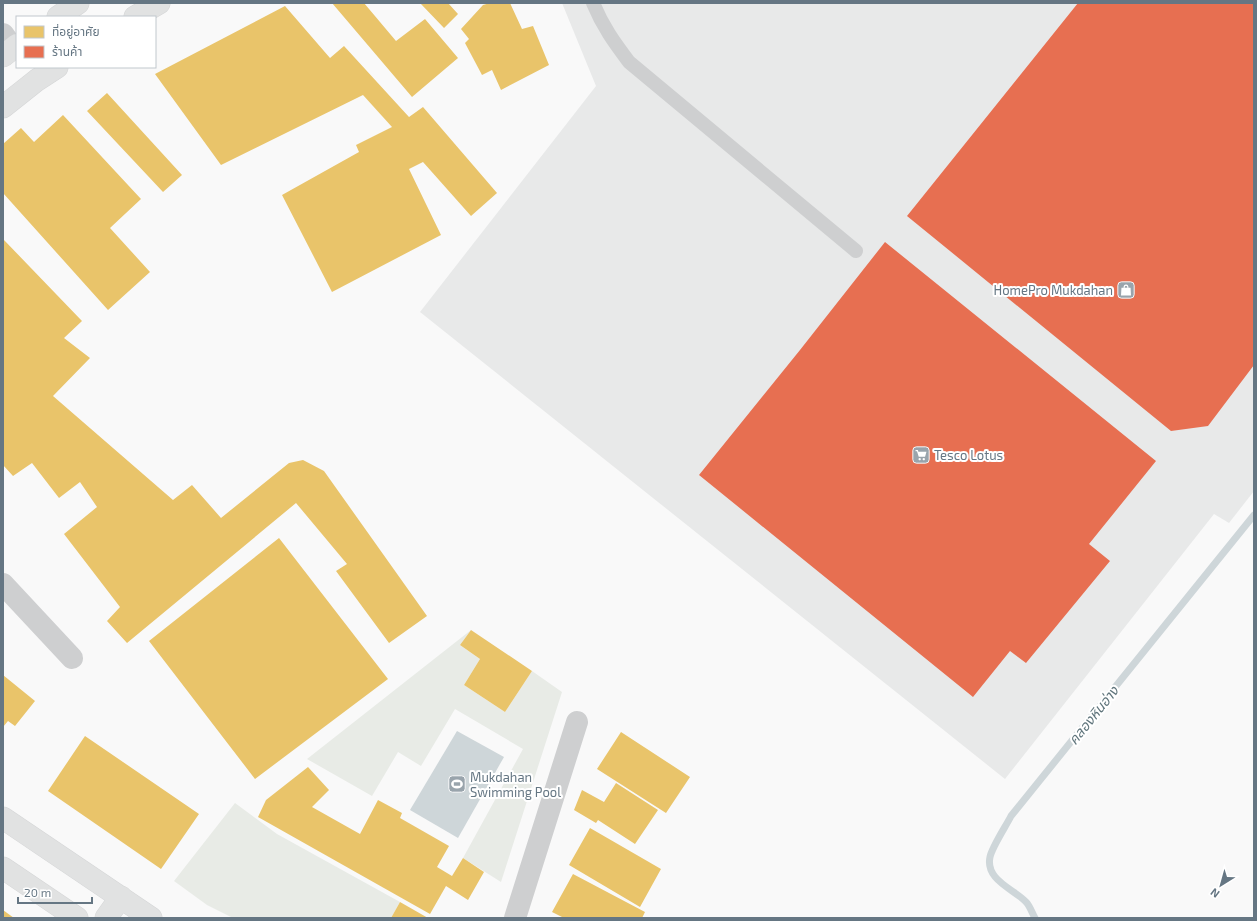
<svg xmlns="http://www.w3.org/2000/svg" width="1257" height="921" font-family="'Exo 2','Noto Sans Thai',sans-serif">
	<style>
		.built { fill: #e8e9e9 }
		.green { fill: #e8ebe6 }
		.water { fill: #ced6d9 }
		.homes { fill: #e9c46a }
		.shops { fill: #e76f51 }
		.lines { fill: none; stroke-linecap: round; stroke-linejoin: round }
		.stream { stroke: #ced6d9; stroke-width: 7 }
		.secondary-casing { stroke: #d5d6d7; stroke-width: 23 }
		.primary-casing { stroke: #d5d6d7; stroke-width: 23 }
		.service { stroke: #cecfd0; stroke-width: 14 }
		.minor { stroke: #cecfd0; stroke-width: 22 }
		.secondary { stroke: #e1e2e2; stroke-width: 22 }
		.primary { stroke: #e1e2e2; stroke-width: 22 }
		.labels { text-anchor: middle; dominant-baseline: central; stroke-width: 4; stroke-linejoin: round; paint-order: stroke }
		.poi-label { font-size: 13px; fill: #657683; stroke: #fff; text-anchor: start }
		.water-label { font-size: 14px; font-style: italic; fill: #60757c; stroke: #fff }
	</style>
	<rect width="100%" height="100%" fill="#f9f9f9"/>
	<path class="built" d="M562,3H1254V491L1229,523L1214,514L1005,779L420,312L596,86Z"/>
	<path class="green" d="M471,630L460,645L480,659L464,685L505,712L532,671L562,692L501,882L463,858L523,749L455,709L421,766L398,752L372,796L307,759Z
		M235,803L277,834L400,902L391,918H233L207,905L174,881Z"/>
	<path class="water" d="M457,731L504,757L458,838L410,810Z"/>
	<path class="homes" d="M332,3H364L396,41L425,19L458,58L412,97Z
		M420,3H448L458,14L444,28Z
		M490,3H510L522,29L533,26L549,65L501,90L492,70L482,75L465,43L469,39L461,29L483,5Z
		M285,6L330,58L344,46L409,117L423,107L497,193L471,216L423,162L409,169L441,235L332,292L282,195L359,152L356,145L392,127L363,95L221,165L155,74Z
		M107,93L182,175L163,192L87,111Z
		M63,115L141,199L110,228L150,272L108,310L3,193V144L21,128L34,142Z
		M4,240L82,321L64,338L90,358L53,396L173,500L192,485L221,518L289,463L303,460L324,471L427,616L389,643L336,571L347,564L296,503L127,643L107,621L120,607L64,534L97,507L80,482L59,498L32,463L13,476L3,465V242Z
		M279,538L388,679L255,779L149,641Z
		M471,630L532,671L505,712L464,685L480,659L460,645Z
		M3,675L35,701L15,726L8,721L3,727Z
		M621,732L690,777L666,813L597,769Z
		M85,736L199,814L161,869L48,791Z
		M308,767L329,790L312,807L360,834L378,800L402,813L400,818L449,846L437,867L452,876L463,858L484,872L468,900L446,886L430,914L258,817L266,800Z
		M616,783L658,810L635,844L598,820L596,823L574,810L582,790L604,802Z
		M590,828L661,869L640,907L569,865Z
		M573,874L645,912L642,918H564L552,912Z
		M400,902L428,918H391Z
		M3,910L14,918H3Z"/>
	<path class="shops" d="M1078,3H1254V365L1208,426L1171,431L907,216Z
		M885,242L1156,461L1089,544L1110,561L1026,663L1010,651L973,697L699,475L800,350Z"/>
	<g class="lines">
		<path class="stream" d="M1035,918C1032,913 1030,906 1026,902C1014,889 985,880 990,857C992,847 1006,826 1011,816L1254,515"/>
		<defs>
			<path id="secondary" d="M3,818L151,918
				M3,868L77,918
				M106,918L121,897"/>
			<path id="primary" d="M58,17L78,3
				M135,17L159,3
				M3,56L17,45
				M3,107L37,80L57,67"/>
		</defs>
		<use href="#secondary" class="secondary-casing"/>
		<use href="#primary" class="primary-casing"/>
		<path class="service" d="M593,3C603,27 614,42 629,62L856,251"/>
		<path class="minor" d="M3,34L13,48
			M3,584L72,658
			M515,918L577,722"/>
		<use href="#secondary" class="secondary"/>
		<use href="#primary" class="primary"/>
	</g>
	<defs>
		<symbol id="shop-square" viewBox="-11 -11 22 22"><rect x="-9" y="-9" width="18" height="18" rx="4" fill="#99a4ac" stroke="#fff"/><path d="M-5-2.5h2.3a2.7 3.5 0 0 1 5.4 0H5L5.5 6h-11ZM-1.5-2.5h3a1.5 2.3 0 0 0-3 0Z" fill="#fff"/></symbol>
		<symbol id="supermarket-square" viewBox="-11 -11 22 22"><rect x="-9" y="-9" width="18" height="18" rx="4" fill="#99a4ac" stroke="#fff"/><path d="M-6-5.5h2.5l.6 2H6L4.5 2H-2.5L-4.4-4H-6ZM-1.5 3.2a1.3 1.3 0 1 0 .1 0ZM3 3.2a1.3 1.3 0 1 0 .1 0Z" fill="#fff"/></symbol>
		<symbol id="stadium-square" viewBox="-11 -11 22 22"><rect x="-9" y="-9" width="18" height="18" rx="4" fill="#99a4ac" stroke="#fff"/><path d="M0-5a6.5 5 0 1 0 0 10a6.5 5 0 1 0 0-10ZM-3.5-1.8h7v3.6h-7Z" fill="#fff"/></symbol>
	</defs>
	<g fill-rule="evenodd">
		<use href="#shop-square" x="1116" y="280" width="20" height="20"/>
		<use href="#supermarket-square" x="911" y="445" width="20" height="20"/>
		<use href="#stadium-square" x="447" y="774" width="20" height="20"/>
	</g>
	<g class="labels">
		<g class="poi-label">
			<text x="1113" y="290" text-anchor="end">HomePro Mukdahan</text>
			<text x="934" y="455">Tesco Lotus</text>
			<text x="470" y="777">Mukdahan<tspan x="470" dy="15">Swimming Pool</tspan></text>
		</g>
		<g class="water-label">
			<text transform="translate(1093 715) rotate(-51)">คลองหินอ่าง</text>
		</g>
	</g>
	<rect width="1257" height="921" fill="none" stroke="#657683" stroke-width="8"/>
	<rect x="16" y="16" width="140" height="52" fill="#ffffff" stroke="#c1c8cd"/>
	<rect x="24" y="26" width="20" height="12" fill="#e9c46a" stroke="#c1c8cd"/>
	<text x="52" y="36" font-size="12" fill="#657683">ที่อยู่อาศัย</text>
	<rect x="24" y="46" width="20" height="12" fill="#e76f51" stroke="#c1c8cd"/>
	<text x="52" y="56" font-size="12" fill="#657683">ร้านค้า</text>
	<g transform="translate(1221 885) rotate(217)" stroke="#ffffff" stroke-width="3" paint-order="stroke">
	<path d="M0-3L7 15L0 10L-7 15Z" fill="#657683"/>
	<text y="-6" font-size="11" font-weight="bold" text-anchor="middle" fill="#657683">N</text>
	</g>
	<path d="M18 897v6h74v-6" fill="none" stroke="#657683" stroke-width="2"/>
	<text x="24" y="897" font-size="12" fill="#657683" stroke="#ffffff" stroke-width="3" paint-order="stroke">20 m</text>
</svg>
